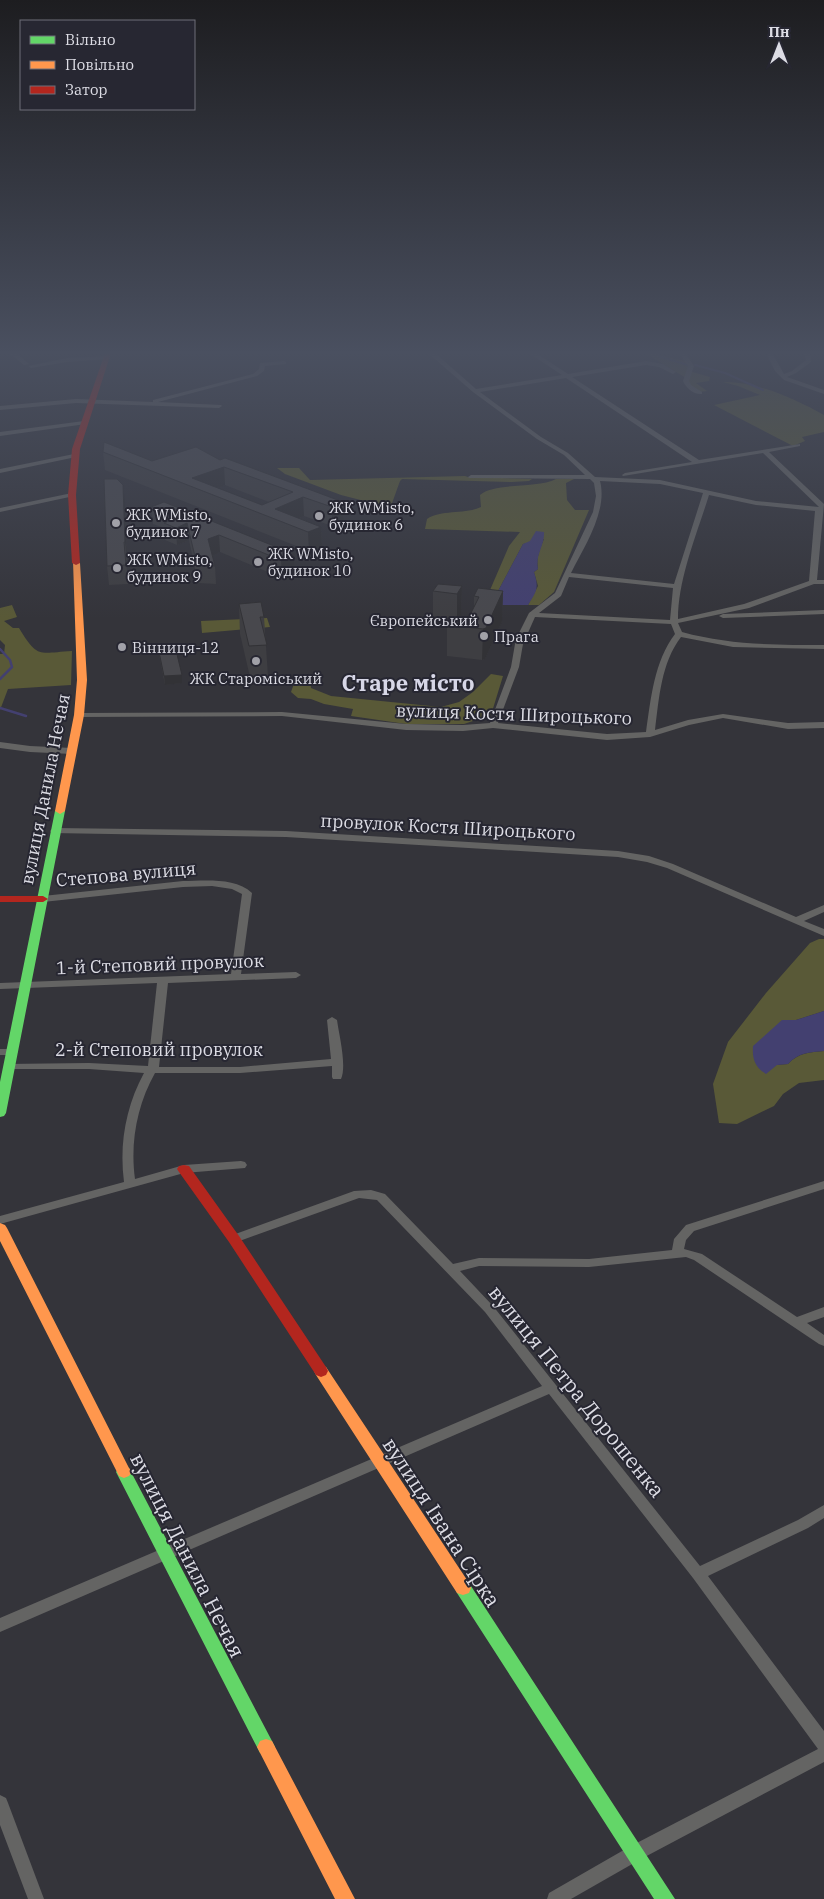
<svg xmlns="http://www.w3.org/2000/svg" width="824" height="1899" font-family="'IBM Plex Serif',serif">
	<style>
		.green { fill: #595937 }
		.water { fill: #434070 }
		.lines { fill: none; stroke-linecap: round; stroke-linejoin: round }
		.stream-far1 { stroke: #434070; stroke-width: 2 }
		.stream { stroke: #434070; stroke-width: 2.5 }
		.street { fill: #646463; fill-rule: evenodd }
		.fast { fill: #63d668; fill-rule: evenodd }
		.slow { fill: #ff974d; fill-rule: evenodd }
		.jam { fill: #b3261e; fill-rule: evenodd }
		.wall { fill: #3e3e42; fill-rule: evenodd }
		.shaded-wall { fill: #323236 }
		.building { fill: #48484d; stroke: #323236; fill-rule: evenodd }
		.poi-dot { fill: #a1a1a8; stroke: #272732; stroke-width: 2 }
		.labels { text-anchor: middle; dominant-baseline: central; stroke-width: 4; stroke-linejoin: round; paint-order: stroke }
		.far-poi-label { font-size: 15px; fill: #dcdce4; stroke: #272732; text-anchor: start }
		.street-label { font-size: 18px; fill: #dcdce4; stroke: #272732 }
		.near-street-label { font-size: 21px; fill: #dcdce4; stroke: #272732 }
		.district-label { font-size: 22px; font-weight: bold; fill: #d7d7e7; stroke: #272732 }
	</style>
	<rect width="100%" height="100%" fill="#34343a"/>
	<path class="green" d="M645,353C660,353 671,359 686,361L689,371L710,377L709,381L696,383L707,391L700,392L688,386L686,378Z
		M723,382C756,381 795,399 824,415V432L802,437L805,441L793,446L714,405L760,395L738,386Z
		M277,468H299L310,480L465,476L468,477L532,479L529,481L512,482L402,479L400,481L391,506H384L341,495L285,474Z
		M556,479H574L566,483L567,500L575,510H589L554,592L539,605H528L538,586L534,572L538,569C536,557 540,549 544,539L523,544L496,595L484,604L509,546L520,532L425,529L427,519C442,509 464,515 481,507L480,495C494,482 537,489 556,479Z
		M12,605L17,617L4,621L13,628H19C38,659 38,653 72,651L71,685L8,689L0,710V654H4L5,645L0,640V608Z
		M267,618L270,627L202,633L201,621Z
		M491,674L503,676L491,715L464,724H406L351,716L353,709L324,704L311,699L298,698L291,692L297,675L310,677L311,688L331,696L441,707L459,702L473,692Z
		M819,939H824V1011L796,1020H782L777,1065L788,1064C798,1053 810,1052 824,1051V1080L799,1083L783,1094L774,1106L737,1124L719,1123L713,1084L728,1042L766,993L810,943Z"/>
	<path class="water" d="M536,531L544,532C545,545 535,555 538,569L534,572C539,588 537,591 528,605H499L496,595L523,544L530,541Z
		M824,1011V1051C809,1052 798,1053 788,1064L777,1065L766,1074C755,1067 752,1059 753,1046L782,1020H796Z"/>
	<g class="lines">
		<path class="stream-far1" d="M656,353L661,357L688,365
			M695,365L725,373L763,390"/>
		<path class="stream" d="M0,649L10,660L12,667L0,679
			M0,708L26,716"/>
		<path class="street" d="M9,353H16L29,364L24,365Z
			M428,353H435L476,389L562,375L529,353H536L568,374L646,361L663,364L676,372L673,374L659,367L646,365L572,377L699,460L800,444V446L769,452L824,504L817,580H824V584H814L749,608L678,623L682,632C729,645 776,645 824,645V649L733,647L681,637C661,663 659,699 655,730L688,720L723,714L788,723L824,722V728L788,729L723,718L689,725L650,737L607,740L493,728L463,731L406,730L282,716L76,717V713H79L282,712L406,724L463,725L490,723L511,667L515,644L519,633L529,613L555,593L593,512L596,496L594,483L590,479L469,478L468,477L471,475H585L564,455L537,439L473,392ZM566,378L692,462L625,473L622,475L623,476L763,453L819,507L756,501L660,480L595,477L568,453L541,437L480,392ZM600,481L660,484L703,493L674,584L571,573C584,547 608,511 600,481ZM709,495L756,505L815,511L809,581L744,604L678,619C678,578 697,534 709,495ZM569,577L673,588L670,620L539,613L561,596ZM535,617L671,624L675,634C654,662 651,698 646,732L607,734L498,723L519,667L523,644Z
			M679,353H685L694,366L689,381L691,385L702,392V394C694,395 686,388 683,381L688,366Z
			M766,353H772L784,374L792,371L806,360L804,353H810L811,362L796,373L787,377L824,390V394L784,380L775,371Z
			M107,356L110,358L109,359L67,362L31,368L28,366L67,358Z
			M284,361L286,362V364L265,366L264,371L257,376L158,402L221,405L222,406L219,408L76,403L0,410V406L76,399L153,402V400L253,374L259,369L260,363Z
			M84,421L86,422V424L0,436V432Z
			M74,454L77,456L76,457L0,473V469Z
			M72,493L75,495L74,496L0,512V508Z
			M824,610V614L723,618L719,616L723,614Z
			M0,742L30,746L72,748L76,751L72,754L30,752L0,748Z
			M55,828L286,831L618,851L649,856L673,864L796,917L824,905V912L804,921L824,929V936L667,868L647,862L618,857L286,837L52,833L50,831L52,829Z
			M183,881C204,881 235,877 252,893L241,974L296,972L301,975L296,978L168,983L159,1067H240L331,1059L327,1020L332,1017L337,1020C339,1035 347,1066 341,1079H333L332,1077V1066L240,1073H155C137,1105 130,1143 135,1179L184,1165L241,1161L245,1162L247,1165L245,1168L184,1173L0,1224V1216L124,1182C119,1144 126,1106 144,1073L89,1069H10L5,1066L6,1064L89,1063L148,1066L157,983L0,989V983L231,974L242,894L232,889L212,886L183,887L43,902L38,899L43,896Z
			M0,1049H13L18,1052L13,1055H0Z
			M824,1181V1189L694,1231L686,1240L684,1249L702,1254L797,1317L824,1307V1317L807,1323L824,1335V1346L819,1344L694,1260L686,1257L589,1267L479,1266L460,1271L493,1306L700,1566L798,1520L824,1505V1518L808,1528L708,1576L824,1731V1762L641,1859L571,1899H547L549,1893L629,1847L818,1749L693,1578L549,1394L0,1632V1618L542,1386L485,1312L377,1200L359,1198L234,1243L230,1242L228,1239L230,1236L354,1191L371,1190L385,1194L453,1264L479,1258L589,1259L672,1250L674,1239L686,1225Z
			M0,1795L6,1798L8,1803L44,1899H28L0,1825Z"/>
		<path class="fast" d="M60,808L65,811L6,1113L4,1116L0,1117V1082L55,811Z
			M124,1466L129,1468L272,1741L275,1747L272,1753L266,1755L260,1753L116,1472L119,1468Z
			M463,1581L469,1583L675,1899H654L457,1593L455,1588L457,1583Z"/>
		<path class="slow" d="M73,561L80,563L87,680L84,715L65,811L60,814L55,811L74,715L77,680Z
			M0,1223L5,1225L7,1228L129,1468L132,1472L129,1476L124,1478L119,1476L0,1241Z
			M321,1365L326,1367L469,1583L471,1588L469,1593L463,1595L457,1593L316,1375L314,1371L316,1367Z
			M266,1739L272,1741L355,1899H335L257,1747L260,1741Z"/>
		<path class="jam" d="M105,353H111L80,449L76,495L80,563L76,565L72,563L68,495L72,449Z
			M0,896H43L48,899L43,902H0Z
			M184,1165L189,1166L239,1236L326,1367L328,1371L326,1375L321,1377L316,1375L229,1242L179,1172L177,1169L179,1166Z"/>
	</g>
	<path class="wall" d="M103,452L152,461L220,460L343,502L344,521L332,526L304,516L299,518L321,527L322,546L309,551L105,470ZM225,485L269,502L262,505L217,488Z
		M125,502L127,560H126L128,584L109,585L107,566Z
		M151,507L294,554L295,572L282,578L220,552L212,556L215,566L216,584L198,583L189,540L177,545L165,540L164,528L153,524Z
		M462,586L461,616L460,618L468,619L474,607V596L503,591L502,621L485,659L482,660L447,656V625L448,623L433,621V591Z
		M239,604L264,617L268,676L250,677L240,634Z
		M158,647L182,675V683L165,685L159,655Z"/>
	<path class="shaded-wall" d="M224,467L225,485L206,492L192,478Z
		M123,485L125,502L127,560L125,542Z
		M303,497L304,516L286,523L275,509Z
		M343,502L344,521L332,526V507Z
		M187,523L189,540L177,545L176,528Z
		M321,527L322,546L309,551L308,532Z
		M219,535L220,552L210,557L208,539Z
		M294,554L295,572L282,578L281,560Z
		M462,586L461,616L457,624V594Z
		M503,591L502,621L485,659L482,660L483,629Z
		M182,675V683L165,685L164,676Z"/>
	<path class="building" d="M104,442L152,461L196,447L220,460L225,458L343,502L332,507L303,497L275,509L321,527L308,532L103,452ZM224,467L293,492L262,505L192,478Z
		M104,479H117L123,485L125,542H124L126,565L107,566Z
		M164,502L294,554L281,560L219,535L208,539L215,566L197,565L187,523L176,528L164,523L178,517L151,507Z
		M438,584L462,586L457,594L433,591Z
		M478,588L503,591L486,628L483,629L447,625L451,618L468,619L479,597L474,596Z
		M261,602L264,617H260L267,645L249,646L239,604Z
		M175,646L182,675L164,676L158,647Z"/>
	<linearGradient id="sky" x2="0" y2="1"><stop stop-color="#1d1d20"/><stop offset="0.57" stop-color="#4a5060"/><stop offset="1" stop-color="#4a5060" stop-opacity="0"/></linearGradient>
	<rect width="824" height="619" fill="url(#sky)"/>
	<g class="poi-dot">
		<circle cx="319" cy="516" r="5"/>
		<circle cx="116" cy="523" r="5"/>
		<circle cx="258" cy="562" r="5"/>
		<circle cx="117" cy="568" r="5"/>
		<circle cx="488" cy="620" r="5"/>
		<circle cx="484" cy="636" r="5"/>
		<circle cx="122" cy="647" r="5"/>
		<circle cx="256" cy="661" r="5"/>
	</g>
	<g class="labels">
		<g class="far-poi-label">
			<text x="329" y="507">ЖК WMisto,<tspan x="329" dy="17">будинок 6</tspan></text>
			<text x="126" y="514">ЖК WMisto,<tspan x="126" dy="17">будинок 7</tspan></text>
			<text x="268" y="553">ЖК WMisto,<tspan x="268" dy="17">будинок 10</tspan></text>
			<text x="127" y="559">ЖК WMisto,<tspan x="127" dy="17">будинок 9</tspan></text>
			<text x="478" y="620" text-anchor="end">Європейський</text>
			<text x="494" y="636">Прага</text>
			<text x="132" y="647">Вінниця-12</text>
			<text x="256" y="678" text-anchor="middle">ЖК Староміський</text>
		</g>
		<g class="street-label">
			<text transform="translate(514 714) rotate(2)">вулиця Костя Широцького</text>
			<text transform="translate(45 789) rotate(-79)">вулиця Данила Нечая</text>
			<text transform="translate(448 827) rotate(3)">провулок Костя Широцького</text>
			<text transform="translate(126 874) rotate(-5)">Степова вулиця</text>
			<text transform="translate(160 964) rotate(-2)">1-й Степовий провулок</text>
			<text x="159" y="1049">2-й Степовий провулок</text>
		</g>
		<g class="near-street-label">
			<text transform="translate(577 1391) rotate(51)">вулиця Петра Дорошенка</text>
			<text transform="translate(442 1522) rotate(57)">вулиця Івана Сірка</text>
			<text transform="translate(188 1555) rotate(63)">вулиця Данила Нечая</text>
		</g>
		<g class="district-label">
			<text x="408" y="682">Старе місто</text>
		</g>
	</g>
	<rect x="20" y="20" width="175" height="90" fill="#272732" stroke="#6f6f79"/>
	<rect x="30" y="36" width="25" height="8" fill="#63d668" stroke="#6f6f79"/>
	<text x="65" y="45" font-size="15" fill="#dcdce4">Вільно</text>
	<rect x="30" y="61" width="25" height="8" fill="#ff974d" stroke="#6f6f79"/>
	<text x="65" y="70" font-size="15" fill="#dcdce4">Повільно</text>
	<rect x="30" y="86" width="25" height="8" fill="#b3261e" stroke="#6f6f79"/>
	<text x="65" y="95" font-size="15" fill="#dcdce4">Затор</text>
	<g transform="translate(779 45)" stroke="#272732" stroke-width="4" paint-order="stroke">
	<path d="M0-4L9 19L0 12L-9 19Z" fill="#dcdce4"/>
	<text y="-8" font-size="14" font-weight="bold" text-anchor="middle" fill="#dcdce4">Пн</text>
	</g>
</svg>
